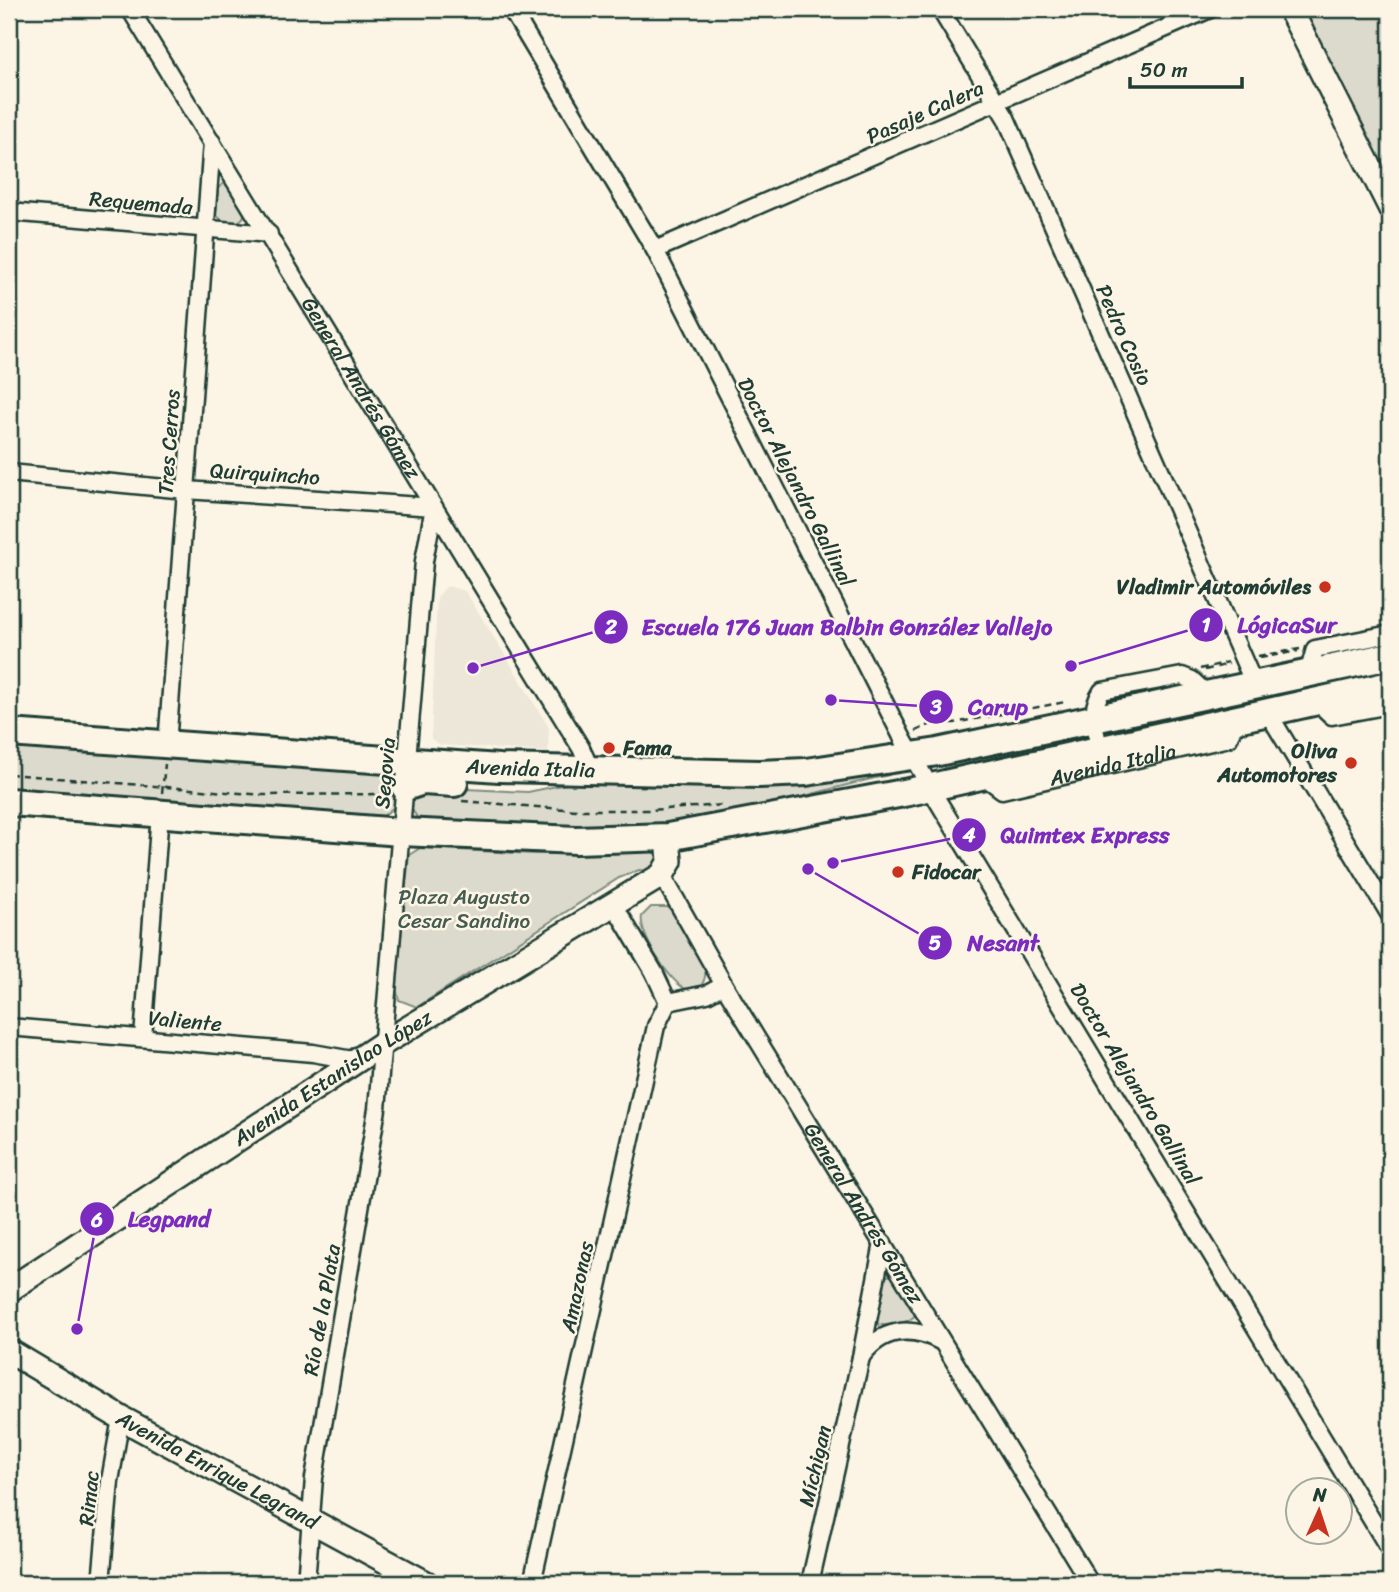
<svg xmlns="http://www.w3.org/2000/svg" width="1399" height="1592" font-family="Sriracha,sans-serif">
	<style>
		.built { fill: #ece7d8 }
		.green { fill: #dcdacc; stroke: #7e8c80; stroke-width: 2 }
		.lines { fill: none; stroke-linecap: round; stroke-linejoin: round }
		.street-casing { stroke: #1f3d34; stroke-width: 21 }
		.secondary-casing { stroke: #1f3d34; stroke-width: 28 }
		.primary-casing { stroke: #1f3d34; stroke-width: 32 }
		.path { stroke: #1f3d34; stroke-width: 2.5; stroke-dasharray: 7 5; stroke-linecap: butt }
		.street { stroke: #fcf5e5; stroke-width: 16 }
		.secondary { stroke: #fcf5e5; stroke-width: 23 }
		.primary { stroke: #fcf5e5; stroke-width: 26 }
		.poi-dot { fill: #c8321e; stroke: #fcf5e5; stroke-width: 2.5 }
		.labels { text-anchor: middle; dominant-baseline: central; stroke-width: 5; stroke-linejoin: round; paint-order: stroke }
		.street-label { font-size: 21px; fill: #1f3d34; stroke: #fcf5e5 }
		.poi-label { font-size: 21px; font-weight: bold; fill: #1f3d34; stroke: #fcf5e5; text-anchor: end }
		.park-label { font-size: 21px; fill: #455c52; stroke: #fcf5e5 }
		.leader { fill: none; stroke: #7b2cbf; stroke-width: 2.5 }
		.callout-dot { fill: #7b2cbf; stroke: #fcf5e5; stroke-width: 2.5 }
		.mark-label { font-size: 21px; text-anchor: middle; font-weight: bold; fill: #fff }
		.callout-label { font-size: 23px; text-anchor: middle; font-weight: bold; fill: #7b2cbf; stroke: #fcf5e5; stroke-width: 5; stroke-linejoin: round; paint-order: stroke }
	</style>
	<rect width="100%" height="100%" fill="#fcf5e5"/>
	<filter id="ink" filterUnits="userSpaceOnUse"><feTurbulence type="fractalNoise" baseFrequency=".0143" numOctaves="2"/><feDisplacementMap in="SourceGraphic" scale="14" xChannelSelector="R" yChannelSelector="G"/><feConvolveMatrix kernelMatrix="1 2 1 2 8 2 1 2 1" color-interpolation-filters="sRGB"/></filter>
	<g filter="url(#ink)">
		<path class="built" d="M447,586L465,591L507,658L549,728L548,752L441,745L431,739L437,597Z"/>
		<path class="green" d="M1301,9H1390V180Z
			M223,184L229,185L245,211L243,218L238,222L223,221L216,215L218,188Z
			M1390,668V675L1104,736L1102,728Z
			M1086,734L1084,741L944,771L945,768L1018,752L1062,736Z
			M9,744L380,773C397,779 394,791 394,807L381,818L9,791Z
			M887,769L889,775C814,791 742,817 666,826C585,836 501,826 420,822L411,808L413,793L445,788L528,792L571,783Z
			M420,848L536,854L650,851L661,856L654,871L639,870L619,878L417,1007L399,1000L396,988L409,855Z
			M651,907H667L673,911C685,930 717,964 701,986L686,989C670,983 638,933 642,916Z
			M892,1275L915,1315C911,1323 885,1327 875,1324L884,1277Z"/>
		<g class="lines">
			<defs>
				<g id="street">
					<path id="s1" d="M130,9L581,748L591,771"/>
					<path d="M511,9L655,250L904,741L939,803L1390,1550"/>
					<path d="M940,9L1006,118L1255,686"/>
					<path d="M9,212L269,234"/>
					<path d="M655,250L1210,9"/>
					<path d="M9,473L186,490L434,507L424,561L377,1109L314,1478L306,1583"/>
					<path d="M1308,674L1315,649L1390,634"/>
					<path d="M1315,700L1332,716L1390,705"/>
					<path d="M1267,711L1390,915"/>
					<path d="M167,745L212,142"/>
					<path d="M1100,750C1094,727 1089,711 1102,691L1182,676L1192,680L1209,696"/>
					<path id="s2" d="M981,774L1002,790L1229,738L1236,718"/>
					<path id="s3" d="M662,875L724,985L1090,1583"/>
					<path d="M668,1002L707,994L724,985"/>
					<path d="M9,1027L313,1053L358,1061"/>
					<path d="M143,1038L160,813"/>
					<path d="M883,1243L861,1357C881,1329 910,1325 940,1341"/>
					<path d="M101,1583L110,1481L121,1418"/>
					<path d="M532,1583L656,1026L668,1002L654,972L614,905"/>
					<path d="M810,1583L861,1357"/>
				</g>
				<g id="secondary">
					<path d="M1290,9L1390,207"/>
					<path id="s4" d="M9,1290L382,1044L662,875L670,861L668,837"/>
					<path id="s5" d="M9,1351L121,1418L426,1583"/>
				</g>
				<g id="primary">
					<path id="s6" d="M9,733L499,768L759,774L806,772L938,752L1390,656"/>
					<path d="M405,787L423,781L454,783"/>
					<path d="M9,802L401,832L576,840L668,837L909,792L1390,685"/>
				</g>
			</defs>
			<use href="#street" class="street-casing"/>
			<use href="#secondary" class="secondary-casing"/>
			<use href="#primary" class="primary-casing"/>
			<path class="path" d="M1258,656L1300,649
				M1260,658L1298,651
				M1200,669L1228,662
				M1205,670L1229,664
				M916,731L936,722L954,723L1065,702
				M9,774L263,795L386,794
				M162,793L165,764
				M462,801L576,810H651L724,805"/>
			<use href="#street" class="street"/>
			<use href="#secondary" class="secondary"/>
			<use href="#primary" class="primary"/>
		</g>
	</g>
	<g class="poi-dot">
		<circle cx="1325" cy="587" r="7"/>
		<circle cx="609" cy="748" r="7"/>
		<circle cx="1351" cy="763" r="7"/>
		<circle cx="898" cy="872" r="7"/>
	</g>
	<g class="labels">
		<g class="street-label">
			<text transform="translate(925 112) rotate(-24)">Pasaje Calera</text>
			<text transform="translate(141 203) rotate(5)">Requemada</text>
			<text transform="translate(1124 335) rotate(66)">Pedro Cosio</text>
			<text stroke="none"><textPath href="#s1" startOffset="444">General Andrés Gómez</textPath></text>
			<text transform="translate(169 442) rotate(-86)">Tres Cerros</text>
			<text transform="translate(265 474) rotate(4)">Quirquincho</text>
			<text transform="translate(796 482) rotate(63)">Doctor Alejandro Gallinal</text>
			<text stroke="none"><textPath href="#s2" startOffset="140">Avenida Italia</textPath></text>
			<text stroke="none"><textPath href="#s6" startOffset="523">Avenida Italia</textPath></text>
			<text transform="translate(385 773) rotate(-85)">Segovia</text>
			<text transform="translate(185 1021) rotate(5)">Valiente</text>
			<text stroke="none"><textPath href="#s4" startOffset="387">Avenida Estanislao López</textPath></text>
			<text transform="translate(1135 1084) rotate(59)">Doctor Alejandro Gallinal</text>
			<text stroke="none"><textPath href="#s3" startOffset="394">General Andrés Gómez</textPath></text>
			<text transform="translate(577 1287) rotate(-78)">Amazonas</text>
			<text transform="translate(322 1310) rotate(-80)">Río de la Plata</text>
			<text transform="translate(815 1466) rotate(-77)">Míchigan</text>
			<text stroke="none"><textPath href="#s5" startOffset="240">Avenida Enrique Legrand</textPath></text>
			<text transform="translate(89 1498) rotate(-84)">Rimac</text>
		</g>
		<g class="poi-label">
			<text x="1311" y="587">Vladimir Automóviles</text>
			<text x="623" y="748" text-anchor="start">Fama</text>
			<text x="1337" y="751">Oliva<tspan x="1337" dy="24">Automotores</tspan></text>
			<text x="912" y="872" text-anchor="start">Fidocar</text>
		</g>
		<g class="park-label">
			<text x="464" y="897">Plaza Augusto<tspan x="464" dy="24">Cesar Sandino</tspan></text>
		</g>
	</g>
	<path class="leader" d="M1071 666L1206 625M473 668L611 627M831 700L936 707M833 863L969 835M808 869L935 943M77 1329L97 1219"/>
	<g class="callout-dot">
		<circle cx="1071" cy="666" r="7"/>
		<circle cx="473" cy="668" r="7"/>
		<circle cx="831" cy="700" r="7"/>
		<circle cx="833" cy="863" r="7"/>
		<circle cx="808" cy="869" r="7"/>
		<circle cx="77" cy="1329" r="7"/>
		<circle cx="1206" cy="625" r="18"/>
		<circle cx="611" cy="627" r="18"/>
		<circle cx="936" cy="707" r="18"/>
		<circle cx="969" cy="835" r="18"/>
		<circle cx="935" cy="943" r="18"/>
		<circle cx="97" cy="1219" r="18"/>
	</g>
	<g class="mark-label">
		<text x="1206" y="632">1</text>
		<text x="611" y="634">2</text>
		<text x="936" y="714">3</text>
		<text x="969" y="842">4</text>
		<text x="935" y="950">5</text>
		<text x="97" y="1227">6</text>
	</g>
	<g class="callout-label">
		<text x="1287" y="633">LógicaSur</text>
		<text x="847" y="635">Escuela 176 Juan Balbin González Vallejo</text>
		<text x="998" y="715">Carup</text>
		<text x="1085" y="843">Quimtex Express</text>
		<text x="1003" y="951">Nesant</text>
		<text x="169" y="1227">Legpand</text>
	</g>
	<rect width="1399" height="1592" fill="none" stroke="#fcf5e5" stroke-width="35"/>
	<rect x="18" y="18" width="1364" height="1557" fill="none" stroke="#1f3d34" stroke-width="2.5" filter="url(#ink)"/>
	<g transform="translate(1319 1511) rotate(3)"><circle r="33" fill="#fcf5e5" stroke="#a4ab9e" stroke-width="2"/>
	<path d="M0-5L12 26L0 18L-12 26Z" fill="#c8321e"/>
	<text y="-10" font-size="19" font-weight="bold" text-anchor="middle" fill="#1f3d34">N</text>
	</g>
	<path d="M1130 77v10h112v-10" fill="none" stroke="#1f3d34" stroke-width="3.5"/>
	<text x="1140" y="77" font-size="21" fill="#1f3d34" stroke="#fcf5e5" stroke-width="5" paint-order="stroke">50 m</text>
</svg>
